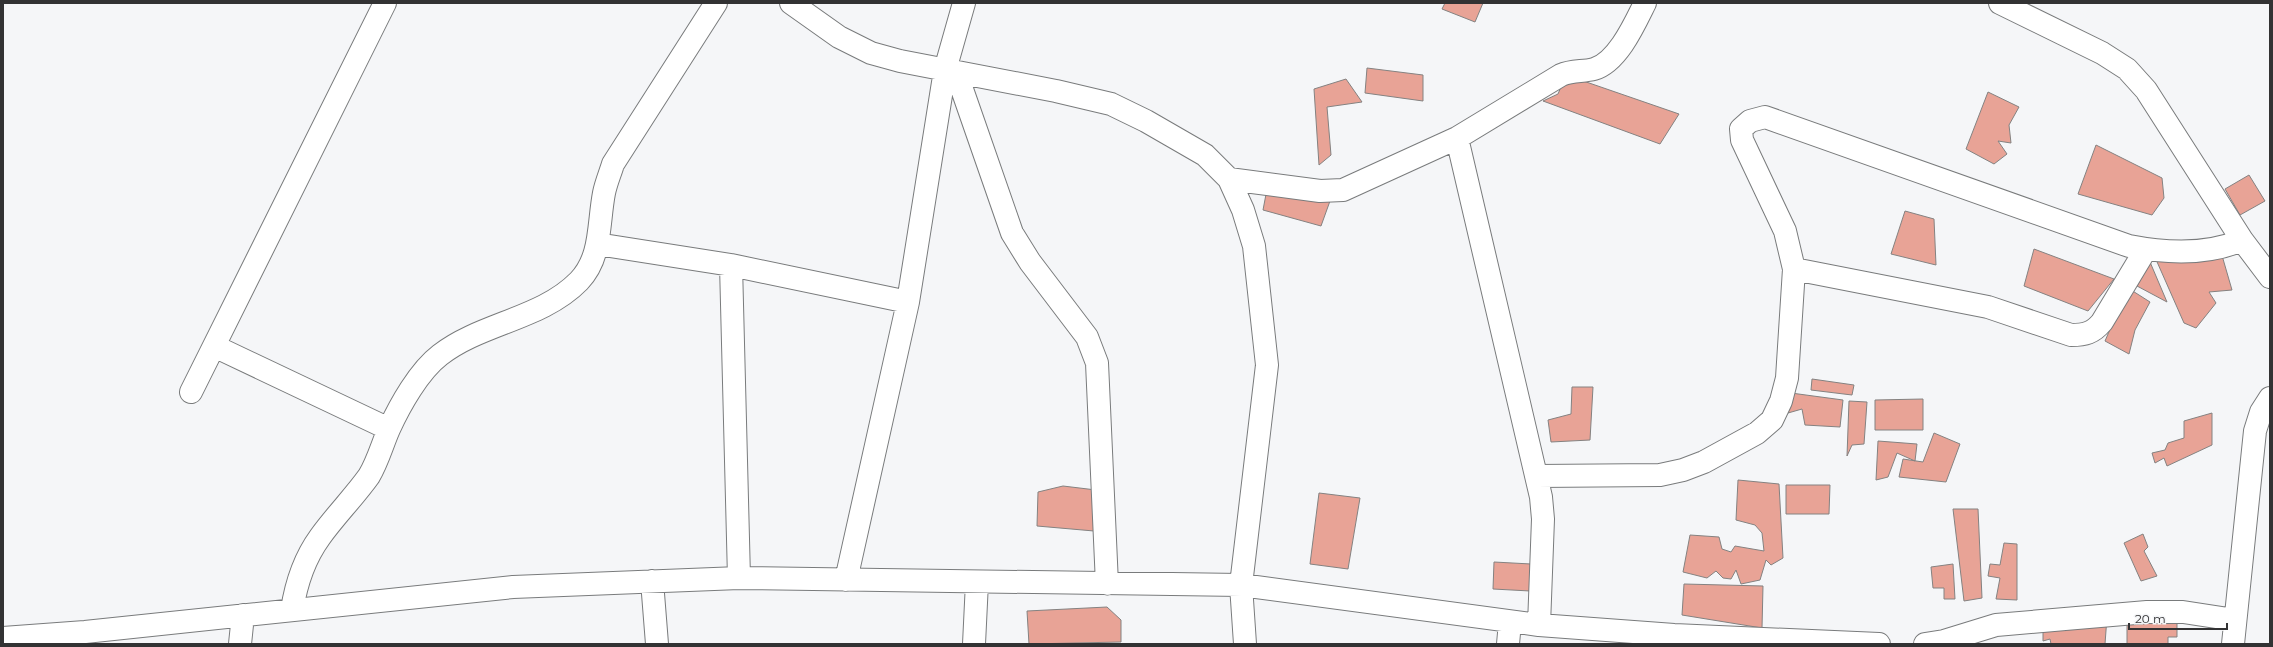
<svg xmlns="http://www.w3.org/2000/svg" width="2273" height="647" font-family="Montserrat,sans-serif">
	<style>
		.building { fill: #e8a396; stroke: #848281 }
		.lines { fill: none; stroke-linecap: round; stroke-linejoin: round }
		.minor-casing { stroke: #797b7c; stroke-width: 24 }
		.minor { stroke: #fff; stroke-width: 22 }
	</style>
	<rect width="100%" height="100%" fill="#f5f6f8"/>
	<path class="building" d="M1445,3H1483L1475,22L1442,9Z
		M1367,68L1423,75V101L1365,93Z
		M1566,75L1679,114L1660,144L1543,101L1558,94Z
		M1346,79L1362,102L1327,107L1331,155L1319,165L1314,89Z
		M1988,92L2019,107L2009,125L2011,143L1998,141L2007,154L1994,164L1966,149Z
		M2096,145L2162,178L2164,198L2152,215L2078,194Z
		M2249,175L2265,201L2240,215L2225,189Z
		M1267,189L1330,201L1321,226L1263,210Z
		M1905,211L1934,219L1936,265L1891,254Z
		M2034,249L2114,279L2088,311L2024,286Z
		M2221,252L2232,290L2209,292L2216,303L2196,328L2184,323L2154,255Z
		M2150,262L2167,302L2137,286Z
		M2128,288L2150,302L2135,330L2129,354L2105,341Z
		M1812,379L1854,385L1852,395L1811,390Z
		M1572,387H1593L1590,440L1551,442L1548,420L1571,414Z
		M1791,393L1843,400L1840,427L1805,425L1802,409L1788,413Z
		M1923,399V430H1875V400Z
		M1849,401L1867,402L1864,444L1852,445L1847,456Z
		M2212,413V445L2167,466L2164,458L2155,463L2152,453L2165,450L2168,443L2184,438V421Z
		M1934,433L1960,444L1946,482L1899,477L1903,459L1923,462Z
		M1878,441L1917,444L1915,461L1897,453L1888,477L1876,480Z
		M1738,480L1779,484L1783,558L1771,565L1766,560L1760,580L1741,584L1736,570L1731,579L1723,578L1716,571L1707,578L1683,572L1690,535L1719,537L1722,549L1731,552L1735,546L1764,551L1762,533L1755,525L1736,520Z
		M1786,485H1830L1829,514H1786Z
		M1063,486L1096,490L1094,531L1037,526L1038,492Z
		M1319,493L1360,498L1348,569L1310,564Z
		M1953,509H1978L1982,598L1964,601Z
		M2143,534L2148,547L2144,551L2157,576L2141,581L2124,543Z
		M2004,543L2017,544V600L1996,599L2000,578L1988,576L1990,564L2000,565Z
		M1494,562L1531,564L1530,591L1493,589Z
		M1953,564L1955,599H1944V588H1933L1931,567Z
		M1684,584L1763,586L1762,628L1682,615Z
		M1107,607L1121,620V642L1029,644L1027,611Z
		M2107,617L2105,644H2051L2050,639L2043,641V624Z
		M2127,620H2177V637H2168V644H2127Z"/>
	<g class="lines">
		<defs>
			<path id="minor" d="M791,3L839,37L871,53L900,61L1056,91L1111,104L1146,121L1205,155L1229,179L1243,210L1254,246L1267,365L1241,585L1245,644
				M2000,3L2102,53L2127,69L2146,90L2242,240L2270,277
				M956,72L1012,233L1030,262L1087,337L1097,363L1107,584
				M1457,138L1541,497L1543,519L1539,625
				M1229,179L1320,191L1343,190L1457,138L1561,75C1572,70 1583,72 1594,69C1618,62 1635,23 1645,3
				M597,244L731,265L908,302
				M731,265L739,578
				M1794,269L1988,307L2071,335C2085,335 2093,333 2102,322L2146,249
				M214,346L389,429
				M191,392L385,3
				M1537,476L1660,475L1683,470L1704,462L1757,433L1772,420L1781,401L1787,378L1794,269L1785,231L1742,140L1741,129L1750,121L1765,117L2129,246C2165,253 2208,255 2242,240
				M846,580L908,302L945,70L964,3
				M652,581L657,644
				M292,610C296,584 304,559 320,537C335,516 354,497 369,476C378,461 382,445 389,429C400,405 419,371 440,355C481,323 542,319 579,281C602,257 598,224 604,193C606,183 610,174 613,164L716,3
				M3,638L85,632L513,587L739,578L1241,585L1539,625L1674,635L1879,644
				M240,644L243,615
				M974,644L977,582
				M1508,644L1510,622
				M1925,644L1944,641L1996,625L2065,619L2147,612H2183L2235,620
				M2233,644L2255,431L2261,412L2270,398"/>
		</defs>
		<use href="#minor" class="minor-casing"/>
		<use href="#minor" class="minor"/>
	</g>
	<rect width="2273" height="647" fill="none" stroke="#323233" stroke-width="8"/>
	<path d="M2129 623v6h98v-6" fill="none" stroke="#323233" stroke-width="2"/>
	<text x="2135" y="623" font-size="12" fill="#323233" stroke="#f5f6f8" stroke-width="3" paint-order="stroke">20 m</text>
</svg>
